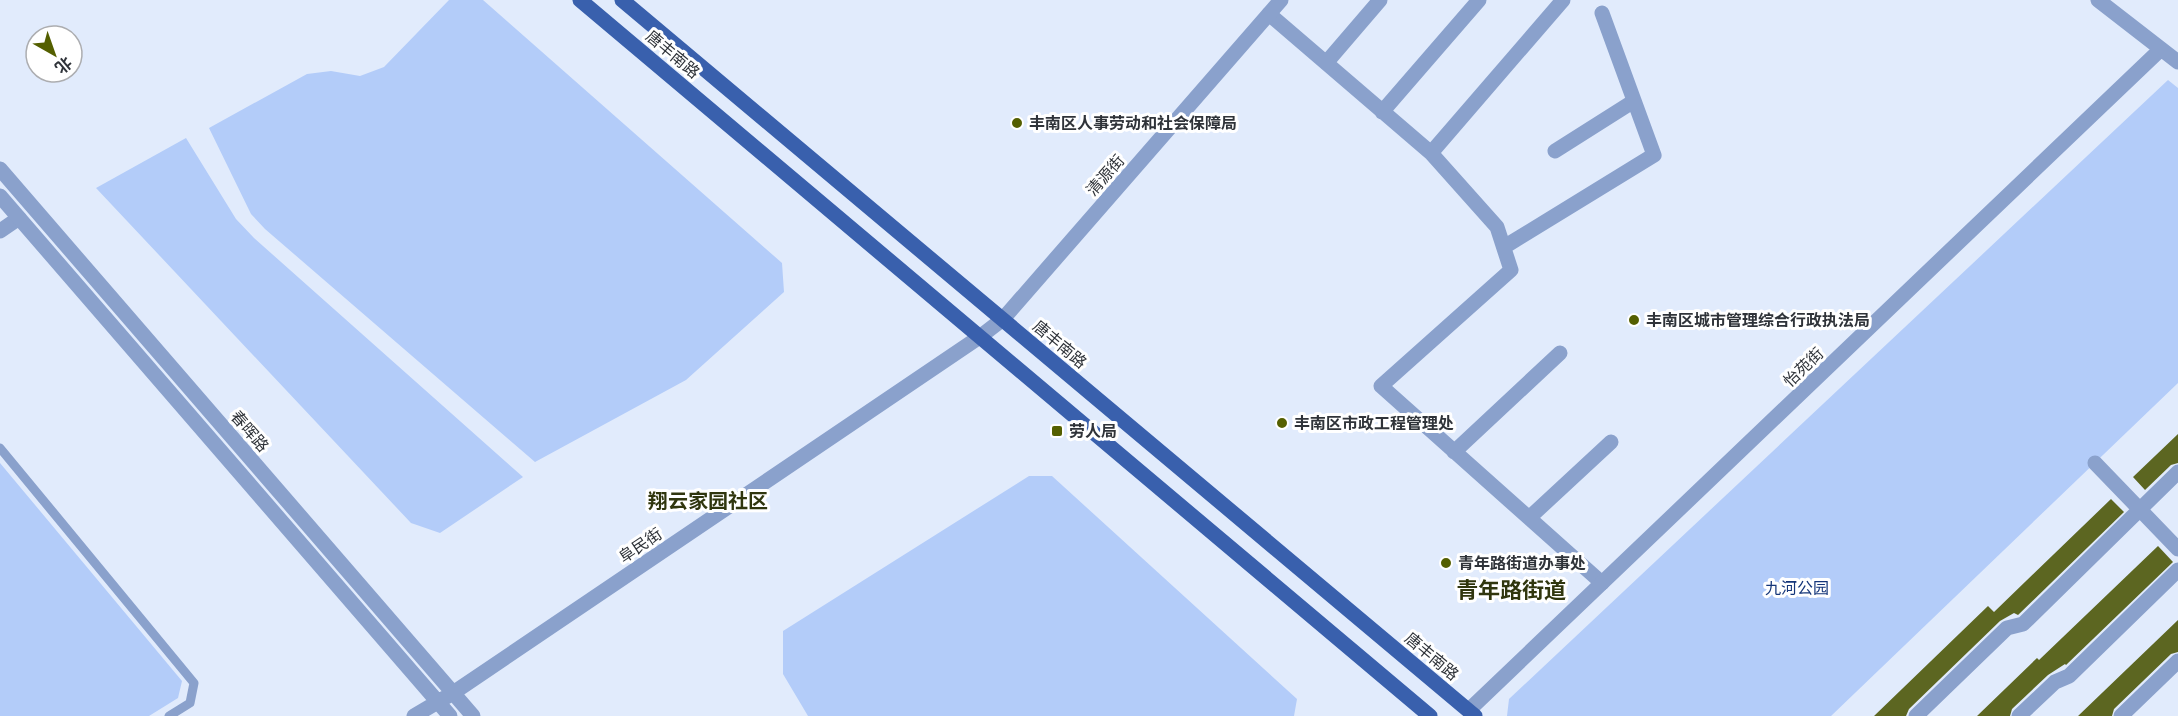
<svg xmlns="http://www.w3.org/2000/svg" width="2178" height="716" font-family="'Open Sans','Noto Sans SC',sans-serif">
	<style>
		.green { fill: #b3ccf9 }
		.building { fill: #5c6621 }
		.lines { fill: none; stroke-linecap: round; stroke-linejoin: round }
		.service { stroke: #8aa1cc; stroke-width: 9 }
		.minor { stroke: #8aa1cc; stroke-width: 15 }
		.tertiary { stroke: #8aa1cc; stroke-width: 15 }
		.primary { stroke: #3960ad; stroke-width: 15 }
		.poi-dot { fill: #545f00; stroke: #fff; stroke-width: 2 }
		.labels { text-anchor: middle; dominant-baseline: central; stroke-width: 6; stroke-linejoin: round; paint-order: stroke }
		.street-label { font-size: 16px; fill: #2f3339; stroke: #fff }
		.poi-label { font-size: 16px; font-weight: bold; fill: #2f3339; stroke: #fff; text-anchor: start }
		.park-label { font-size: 16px; fill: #15367a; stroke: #fff }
		.quarter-label { font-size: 20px; font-weight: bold; fill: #30360e; stroke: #fff }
		.district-label { font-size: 22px; font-weight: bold; fill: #30360e; stroke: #fff }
	</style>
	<rect width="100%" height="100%" fill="#e1ebfc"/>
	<path class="green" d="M449,0H483L782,263L784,292L686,380L535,462L265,229L251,214L209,128L307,74L331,71L360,76L384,67Z
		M2168,80L2178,88V383L1831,716H1507L1509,699Z
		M186,138L236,219L254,238L523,477L440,533L411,523L96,188Z
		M0,463L182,681L178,698L149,716H0Z
		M1029,476H1052L1297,699L1294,716H808L783,674V631Z"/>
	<path class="building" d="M2178,434V463L2171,465L2145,490L2133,477Z
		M2111,499L2124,512L2018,615L2014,613L2000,621L1909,709L1906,716H1874L1988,606L1994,612Z
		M2158,546L2173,562L2066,665L2065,664L2048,675L2012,709L2010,716H1977L2037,658L2039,660Z
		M2178,620V652L2171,654L2114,709L2112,716H2078Z"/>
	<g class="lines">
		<path class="service" d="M0,448L194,683L190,703L169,716"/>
		<path class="minor" d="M1269,14L1431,153L1563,0
			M1326,63L1380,0
			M1382,112L1479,0
			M1555,151L1634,101
			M1431,153L1497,227L1511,270L1381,386L1602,583
			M0,231L19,218
			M1504,247L1654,155L1602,13
			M1454,452L1560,353
			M2095,463L2178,549
			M1529,518L1611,442
			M1916,716L2007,628L2023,624L2178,472
			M2019,716L2055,682L2069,676L2178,570
			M2121,716L2178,661"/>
		<path class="tertiary" d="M2098,0L2178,62
			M0,169L473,716
			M0,196L450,716
			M1469,710L2161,49
			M414,716L453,693L981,336L1003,319L1281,0"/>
		<path class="primary" d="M580,0L1430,716
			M622,0L1475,716"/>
	</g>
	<g class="poi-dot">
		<circle cx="1017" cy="123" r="6"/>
		<circle cx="1634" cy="320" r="6"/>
		<circle cx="1282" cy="423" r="6"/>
		<rect x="1051" y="425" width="12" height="12" rx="3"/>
		<circle cx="1446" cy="563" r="6"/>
	</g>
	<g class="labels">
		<g class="street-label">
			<text transform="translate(673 54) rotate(40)">唐丰南路</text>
			<text transform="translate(1105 175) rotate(-49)">清源街</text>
			<text transform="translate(1060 344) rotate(40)">唐丰南路</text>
			<text transform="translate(1803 367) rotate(-44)">怡苑街</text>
			<text transform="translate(250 431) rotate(49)">春晖路</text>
			<text transform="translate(640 545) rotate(-34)">阜民街</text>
			<text transform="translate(1432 656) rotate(40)">唐丰南路</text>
		</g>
		<g class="poi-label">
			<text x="1029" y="123">丰南区人事劳动和社会保障局</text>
			<text x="1646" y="320">丰南区城市管理综合行政执法局</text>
			<text x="1294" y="423">丰南区市政工程管理处</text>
			<text x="1069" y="431">劳人局</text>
			<text x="1458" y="563">青年路街道办事处</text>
		</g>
		<g class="park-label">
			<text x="1797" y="588">九河公园</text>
		</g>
		<g class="quarter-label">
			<text x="708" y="500">翔云家园社区</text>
		</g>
		<g class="district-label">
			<text x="1511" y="589">青年路街道</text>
		</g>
	</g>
	<g transform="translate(54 54) rotate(140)"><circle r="28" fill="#ffffff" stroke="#acadb0" stroke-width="1.5"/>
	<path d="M0-4.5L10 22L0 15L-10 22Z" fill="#545f00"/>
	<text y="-9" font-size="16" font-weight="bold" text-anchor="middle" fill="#2f3339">北</text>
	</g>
</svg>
